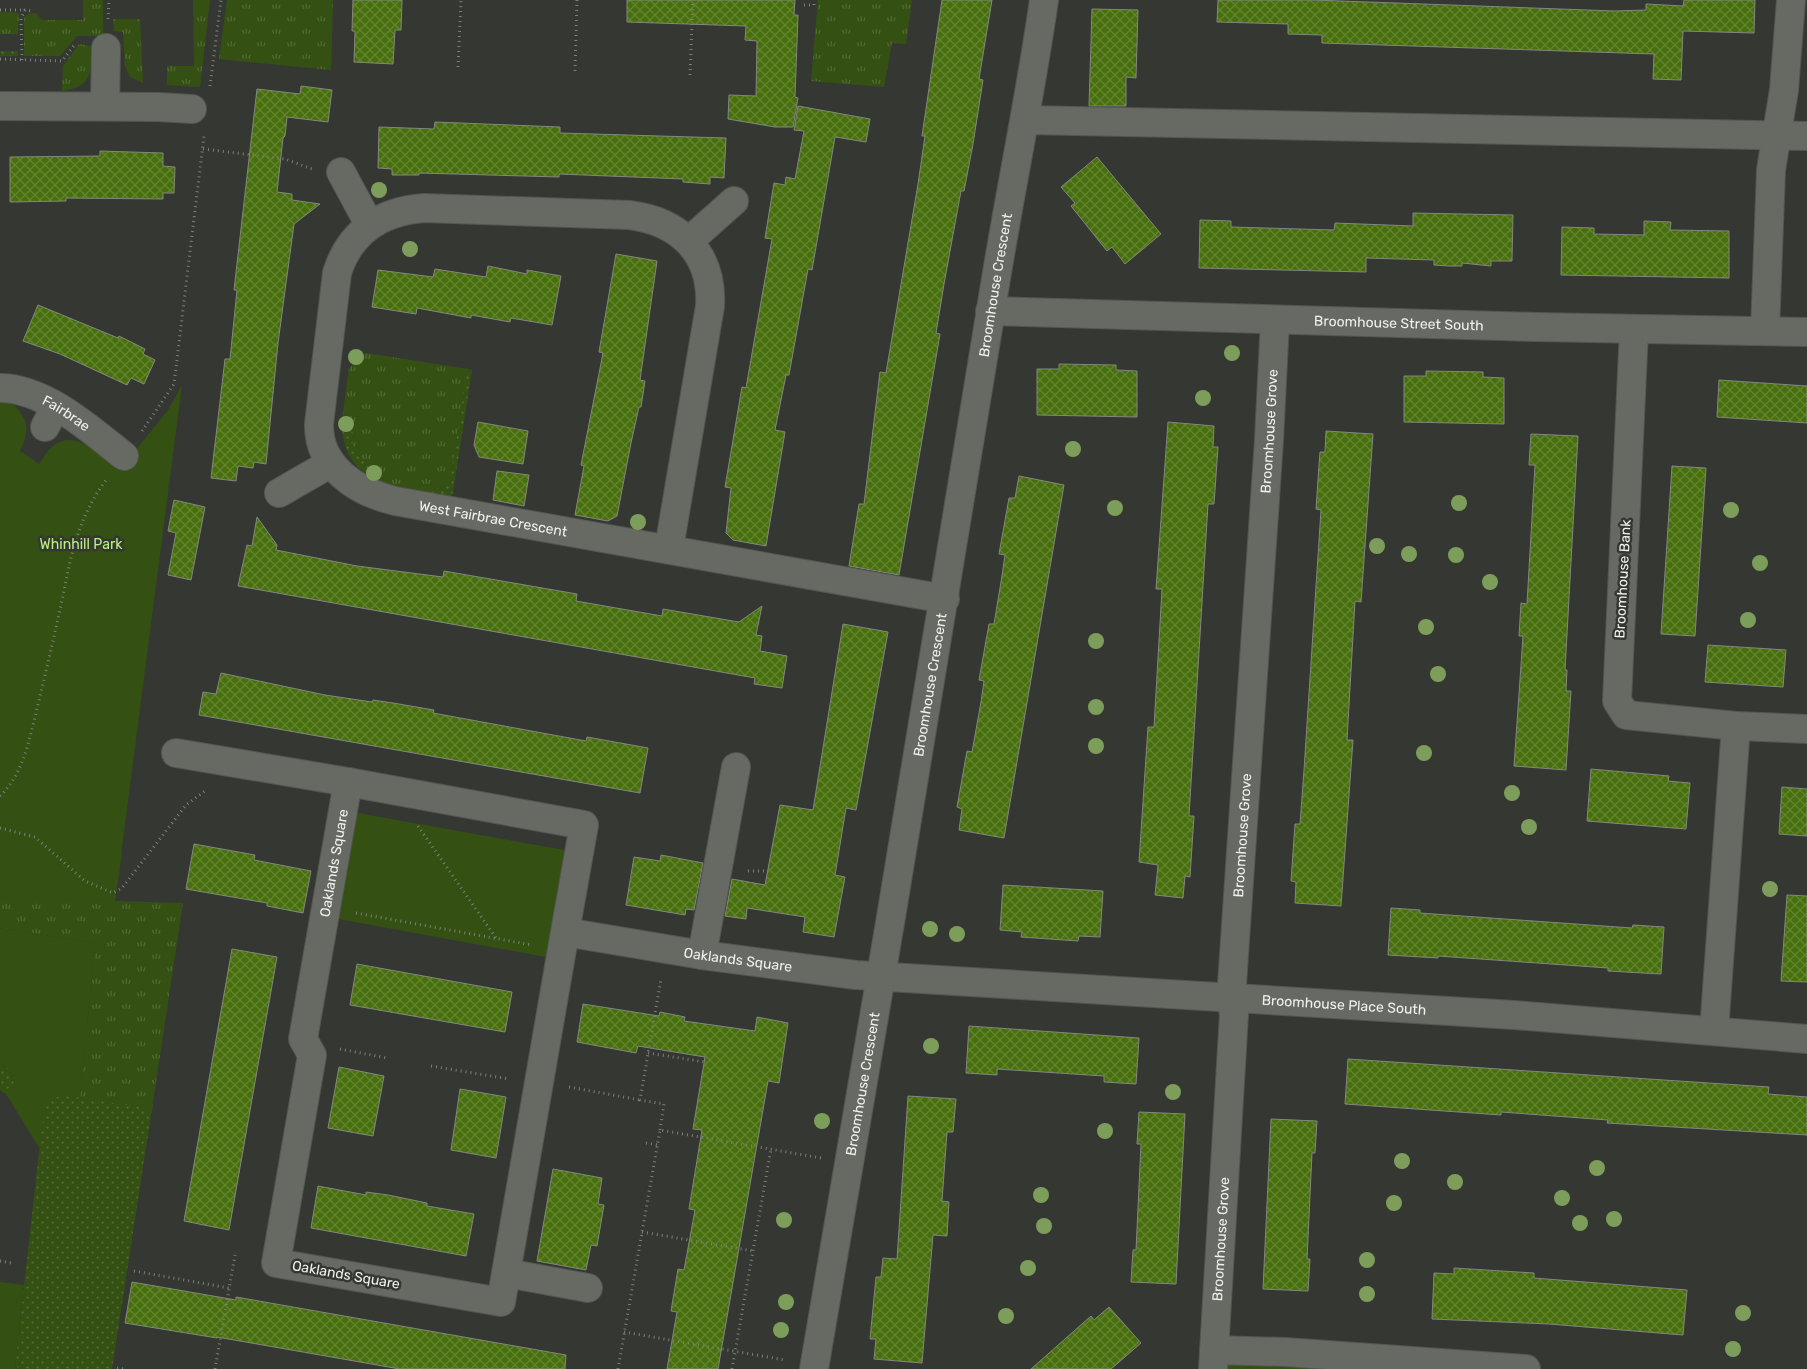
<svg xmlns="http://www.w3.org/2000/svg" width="1807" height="1369" font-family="Rubik,sans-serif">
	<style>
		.grass { fill: url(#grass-tufts) }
		.park { fill: #355013 }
		.garden { fill: url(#garden-dots) }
		.building { fill: url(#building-cross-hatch); stroke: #83877f }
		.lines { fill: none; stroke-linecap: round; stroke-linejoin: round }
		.minor-casing { stroke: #535651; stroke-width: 30 }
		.path { stroke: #7c7f7a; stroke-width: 3; stroke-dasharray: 1 4; stroke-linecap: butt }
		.minor { stroke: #666a63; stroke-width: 28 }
		.tree { fill: #7d9e5b }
		.labels { text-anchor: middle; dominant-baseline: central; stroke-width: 5; stroke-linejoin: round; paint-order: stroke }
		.street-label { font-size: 14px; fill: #eef1ec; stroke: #353832 }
		.park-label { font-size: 14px; fill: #b8f17d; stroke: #353832 }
	</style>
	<defs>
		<pattern id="grass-tufts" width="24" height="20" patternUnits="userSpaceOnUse" patternTransform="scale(1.25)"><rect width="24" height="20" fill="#355013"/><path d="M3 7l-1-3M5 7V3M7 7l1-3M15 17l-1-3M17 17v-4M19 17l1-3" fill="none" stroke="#536a36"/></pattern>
		<pattern id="garden-dots" width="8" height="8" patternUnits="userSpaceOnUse" patternTransform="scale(1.25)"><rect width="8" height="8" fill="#355013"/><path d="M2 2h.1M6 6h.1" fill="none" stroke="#536a36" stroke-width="1.8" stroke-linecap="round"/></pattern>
		<pattern id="building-cross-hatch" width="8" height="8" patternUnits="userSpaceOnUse" patternTransform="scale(1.25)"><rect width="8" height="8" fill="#486f0d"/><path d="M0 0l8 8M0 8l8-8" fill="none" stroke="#638430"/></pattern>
	</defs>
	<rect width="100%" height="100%" fill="#353832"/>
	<path class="grass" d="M83,0H103V36H77L60,56H24V19L27,14L36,13L42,20H83Z
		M193,0H210L200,87L167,85V66H194Z
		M227,0H333L331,70L219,59Z
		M818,0H912L906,44L892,43L884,87L811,81Z
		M0,12L19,13L18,34H0Z
		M113,19H140L143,83L130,77L125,65L123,32L114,31Z
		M79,44L91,46C92,72 92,87 62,91L63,66Z
		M366,353L468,369L450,481L427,494L390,488C386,468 358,464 352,444C349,432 356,421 343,412L349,368Z
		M0,808L122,853L115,901L183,903L152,1109L80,1099L95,943L0,928Z"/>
	<path class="park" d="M182,385L115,901L0,896V396L4,394C23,415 34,421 20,451L39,464C43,458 47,451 53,446C76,427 102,457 119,471L168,410Z
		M352,812L570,851L551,958L333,918Z
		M0,928L95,943L80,1099L69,1096L44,1109L40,1149L6,1094L15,1084L10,1070L0,1063Z
		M0,1282L24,1285L15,1367L24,1369H0Z
		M1225,1360L1356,1369H1224Z"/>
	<path class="garden" d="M0,51H18V56H0Z
		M467,369L472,370L452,498L427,494L450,481Z
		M343,412L352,422C354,432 349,444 357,453C367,464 389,472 390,488C355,472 338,452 343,412Z
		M0,1063L10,1070L15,1085L6,1094L0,1090Z
		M69,1096L152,1109L112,1369H24L15,1367L44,1109L53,1097Z"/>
	<path class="building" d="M353,0H402L401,30H395L393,64L354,62L355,31H352Z
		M627,0H795L794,15H798L795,97L798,98L793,127H775L728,119L729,95L756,96L757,41L745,40L746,26L627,22Z
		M942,0H992L979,79L983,80L973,144L964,191H961L944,284L936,333L940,334L899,575L849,566L859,504H864L880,372L886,373L918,184L925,136H922Z
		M1218,0H1313L1615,11L1646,10V4L1683,6L1684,0H1755L1754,33L1683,31L1681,80L1653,79L1654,54L1322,43V35L1288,34V24L1217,22Z
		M1092,9L1138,10L1136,78L1126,77V106H1089Z
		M301,86L332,90L328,122L287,117L285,136L283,138L277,192L292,194V200L320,204L294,224L278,343L266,464L254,462L253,468L238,466L236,481L211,478L225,359H230L237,290H234L257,89L300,94Z
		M798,106L870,119L866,142L835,137L812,270L808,269L789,375H786L775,430L785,432L766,546L733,540L726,533L731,488L725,487L742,387L746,388L772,239L765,238L774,183L785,185L786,177L795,179L804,131L794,130Z
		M435,122L560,127V133L726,138L724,178L710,177V184L683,182V179L559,174V177L419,173V175H392V169L378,168L379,127L434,129Z
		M100,151L163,153V166L175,167L174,193H163V199L66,198V201L10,202V157L100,156Z
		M1097,157L1161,234L1125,264L1112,247L1107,251L1071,206L1075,203L1061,187Z
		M1413,213L1513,215L1512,261H1491V266L1462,263V266H1449L1434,265V260L1366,258V272L1199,268L1200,220L1231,221V227L1334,230L1335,223L1413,226Z
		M1644,221L1671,222L1670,230L1729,231V278L1561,275L1562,227L1594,228V234L1644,235Z
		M616,254L657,261L640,380L645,381L641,407H639L631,443L617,516L608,521L575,515L584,466L581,465L603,353L599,352Z
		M488,266L527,274V270L561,276L552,325L511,318L510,322L471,315V318L417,308L416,314L372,307L378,270L433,277L435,269L486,277Z
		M38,305L118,338L119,336L145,349L143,354L155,360L144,384L131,378L127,385L60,354L23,341Z
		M1059,364L1116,365V370L1137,371V417L1037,415V369H1059Z
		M1426,371L1483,372V377L1504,378V424L1404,422V376H1426Z
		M1719,380L1807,386V423L1717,417Z
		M478,422L528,431L523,464L479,457L474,445Z
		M1168,422L1214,426L1213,447H1218L1214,504H1208L1189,816H1194L1190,877L1185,876L1183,898L1155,895L1158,865L1139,862L1148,727H1154L1162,589H1156Z
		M1326,431L1373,434L1361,602L1355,601L1347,740H1353L1341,906L1295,903L1296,882L1291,881L1295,824H1300L1304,770L1321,510L1316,509L1319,465L1320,452H1325Z
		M1531,434L1578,436L1565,670H1567L1566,691H1571L1566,770L1514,766L1523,636H1519L1521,603L1527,604L1535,465H1529Z
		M1672,466L1706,468L1695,636L1661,634Z
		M497,471L529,475L524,506L493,500Z
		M1019,476L1064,485L1004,838L959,830L962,809L957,807L967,751L972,752L981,702L984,681L979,680L989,624H994L1002,576L1005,555L999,554L1009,498H1015Z
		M174,500L205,507L191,580L168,575L176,533L168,531Z
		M257,517L277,545L276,550L357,566L443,577L444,571L577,594L576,601L662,616L663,609L739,622L762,606L756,635L762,636L760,651L787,656L782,688L754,684L755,678L238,586L247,545L252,546Z
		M843,624L888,632L856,810L846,808L835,875L845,877L834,937L803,932L805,917L747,908L746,919L725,916L732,879L765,885L780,805L813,810Z
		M1708,645L1786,650L1783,687L1705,682Z
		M221,673L325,695L372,702L373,700L393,703L434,710L433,713L586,741L587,737L648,748L640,793L199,715L203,692L216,694Z
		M1591,769L1669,776L1668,781L1690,783L1686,829L1587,821Z
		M1782,787L1807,789V836L1779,834Z
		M194,844L255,855L254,860L311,871L303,913L267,906V903L186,889Z
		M661,855L703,863L694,910L686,909L685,915L626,905L634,857L660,861Z
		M1003,885L1103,891L1100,937L1079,936L1078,941L1021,937L1022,932L1000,930Z
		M1787,895L1807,896V982L1781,981Z
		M1391,908L1420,910V913L1632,928L1633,925L1664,927L1661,974L1608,971V968L1438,956V958L1388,955Z
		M232,949L277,957L229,1230L184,1221Z
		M357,964L512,992L505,1032L350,1005Z
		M583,1004L659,1016L660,1012L685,1017L684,1021L755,1031L757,1017L788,1023L779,1083L768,1081L718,1369H667L677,1312L671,1311L678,1269L684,1270L695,1210L689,1209L702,1130L693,1129L705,1057L638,1046L636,1053L577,1042Z
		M969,1026L1139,1038L1136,1084L1104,1082V1076L997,1069V1075L966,1073Z
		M1348,1059L1769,1087L1768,1094L1807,1097V1135L1607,1123L1608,1120L1501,1112V1115L1345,1104Z
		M339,1067L384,1076L373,1136L328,1128Z
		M460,1089L506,1097L496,1158L451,1150Z
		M908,1096L956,1099L953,1132H947L942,1201L949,1202L947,1236L933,1235L922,1363L874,1359L876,1339H870L876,1277H881L883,1258L897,1259Z
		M1139,1112L1185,1114L1176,1284L1131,1282L1133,1250H1136L1141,1144H1137Z
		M1271,1119L1317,1121L1315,1153H1312L1307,1259H1310L1308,1291L1263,1289Z
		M553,1169L602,1178L598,1204L604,1205L597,1246L591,1245L586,1270L537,1261Z
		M318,1186L366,1195V1192L388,1195L427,1203V1206L474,1214L466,1256L311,1228Z
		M1454,1268L1534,1273V1278L1687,1290L1683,1335L1549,1324L1432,1319L1434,1273L1454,1274Z
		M132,1282L236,1300V1297L566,1355L565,1369H400L217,1337V1338L125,1323Z
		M1109,1307L1141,1343L1111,1369H1031L1091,1316L1094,1320Z"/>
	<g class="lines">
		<defs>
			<g id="minor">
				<path d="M0,106L158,107L192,109"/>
				<path d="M105,106L106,48"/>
				<path d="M1026,120L1807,136"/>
				<path d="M341,172L369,224"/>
				<path d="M689,241L734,201"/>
				<path id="s1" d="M990,311L1537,327L1807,332"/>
				<path d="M1634,329L1617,701L1626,715L1736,726L1807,729"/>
				<path d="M1765,331L1771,170L1784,90L1791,0"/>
				<path id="s2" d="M0,388C45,388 91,430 124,456"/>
				<path d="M45,427L56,406"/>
				<path d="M279,493L331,463"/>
				<path id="s3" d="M669,548L710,306C713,253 679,221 629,215L424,208C382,211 350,231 337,273L319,424C318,467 357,492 395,501L945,599"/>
				<path d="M176,753L348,782"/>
				<path id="s4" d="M565,932L501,1302L276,1263L312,1055L303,1039L348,782L584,825L565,932L702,955L856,975L1514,1015L1807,1039"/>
				<path d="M702,955L736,767"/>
				<path d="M1714,1031L1736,726"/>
				<path d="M506,1273L588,1288"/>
				<path d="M1214,1350L1285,1352L1526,1369"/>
				<path id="s5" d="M814,1369C874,1018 934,668 990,316C1006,210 1029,106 1044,0"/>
				<path id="s6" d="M1213,1369L1234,1014L1231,999L1269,440L1275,320"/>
			</g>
		</defs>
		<use href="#minor" class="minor-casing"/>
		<path class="path" d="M804,5H814V0
			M0,10H24
			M108,19L109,0
			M0,59L62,61L76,43
			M22,60L21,19L25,10L33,11
			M458,67L461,0
			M575,71L577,0
			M690,75L693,0
			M210,86L221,0
			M203,149L285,159L312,169
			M142,431L174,384L204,136
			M0,796C22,775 28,745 35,717C44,680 53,642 61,605C71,557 76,521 106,480
			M418,826L496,938
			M0,828L35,837L85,881L113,893L122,888L186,805L206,790
			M748,871H768
			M356,913L532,945
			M340,1049L387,1058
			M648,1053L705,1062
			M431,1066L509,1079
			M569,1087L640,1100
			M660,1130L664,1104L640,1100L661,979
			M646,1143L657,1145
			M642,1232L753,1251
			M0,1261L11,1263
			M134,1271L229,1288
			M624,1332L785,1360
			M117,1368L125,1369
			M215,1369L235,1255
			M618,1369L660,1130L821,1158
			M732,1369L771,1149"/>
		<use href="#minor" class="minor"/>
	</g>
	<g class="tree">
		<circle cx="379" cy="190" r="8"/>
		<circle cx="410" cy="249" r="8"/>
		<circle cx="1232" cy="353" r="8"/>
		<circle cx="356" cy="357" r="8"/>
		<circle cx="1203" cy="398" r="8"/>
		<circle cx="346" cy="424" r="8"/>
		<circle cx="1073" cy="449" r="8"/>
		<circle cx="374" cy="473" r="8"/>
		<circle cx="1459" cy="503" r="8"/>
		<circle cx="1115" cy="508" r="8"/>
		<circle cx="1731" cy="510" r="8"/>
		<circle cx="638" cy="522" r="8"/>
		<circle cx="1377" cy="546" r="8"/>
		<circle cx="1409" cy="554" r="8"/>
		<circle cx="1456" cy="555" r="8"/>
		<circle cx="1760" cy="563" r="8"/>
		<circle cx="1490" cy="582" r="8"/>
		<circle cx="1748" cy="620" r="8"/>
		<circle cx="1426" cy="627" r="8"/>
		<circle cx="1096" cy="641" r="8"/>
		<circle cx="1438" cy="674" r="8"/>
		<circle cx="1096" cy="707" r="8"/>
		<circle cx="1096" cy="746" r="8"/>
		<circle cx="1424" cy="753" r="8"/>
		<circle cx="1512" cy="793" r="8"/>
		<circle cx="1529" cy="827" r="8"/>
		<circle cx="1770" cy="889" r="8"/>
		<circle cx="930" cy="929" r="8"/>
		<circle cx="957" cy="934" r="8"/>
		<circle cx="931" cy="1046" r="8"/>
		<circle cx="1173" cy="1092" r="8"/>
		<circle cx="822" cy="1121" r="8"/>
		<circle cx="1105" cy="1131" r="8"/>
		<circle cx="1402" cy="1161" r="8"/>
		<circle cx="1597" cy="1168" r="8"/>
		<circle cx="1455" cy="1182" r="8"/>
		<circle cx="1041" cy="1195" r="8"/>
		<circle cx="1562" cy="1198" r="8"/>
		<circle cx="1394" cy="1203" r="8"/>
		<circle cx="1614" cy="1219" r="8"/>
		<circle cx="784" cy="1220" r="8"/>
		<circle cx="1580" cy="1223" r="8"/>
		<circle cx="1044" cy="1226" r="8"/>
		<circle cx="1367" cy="1260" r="8"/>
		<circle cx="1028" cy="1268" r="8"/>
		<circle cx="1367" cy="1294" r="8"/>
		<circle cx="786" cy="1302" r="8"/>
		<circle cx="1743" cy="1313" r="8"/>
		<circle cx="1006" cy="1316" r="8"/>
		<circle cx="781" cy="1330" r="8"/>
		<circle cx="1733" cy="1349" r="8"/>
	</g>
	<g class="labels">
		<g class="street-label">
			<text stroke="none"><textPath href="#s5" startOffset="1099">Broomhouse Crescent</textPath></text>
			<text stroke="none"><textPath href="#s1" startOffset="409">Broomhouse Street South</textPath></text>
			<text stroke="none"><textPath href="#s2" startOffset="72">Fairbrae</textPath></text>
			<text stroke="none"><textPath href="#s6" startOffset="940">Broomhouse Grove</textPath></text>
			<text stroke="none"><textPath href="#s3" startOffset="1072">West Fairbrae Crescent</textPath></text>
			<text transform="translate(1623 579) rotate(-87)">Broomhouse Bank</text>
			<text stroke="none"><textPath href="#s5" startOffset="694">Broomhouse Crescent</textPath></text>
			<text stroke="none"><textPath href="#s6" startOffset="535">Broomhouse Grove</textPath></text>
			<text stroke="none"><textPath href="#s4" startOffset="1012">Oaklands Square</textPath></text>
			<text stroke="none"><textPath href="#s4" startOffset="1618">Oaklands Square</textPath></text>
			<text stroke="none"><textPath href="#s4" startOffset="2226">Broomhouse Place South</textPath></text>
			<text stroke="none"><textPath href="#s5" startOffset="289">Broomhouse Crescent</textPath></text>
			<text stroke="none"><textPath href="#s6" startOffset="130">Broomhouse Grove</textPath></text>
			<text transform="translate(346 1275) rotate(10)">Oaklands Square</text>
		</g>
		<g class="park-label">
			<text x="81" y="544">Whinhill Park</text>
		</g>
	</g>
</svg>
